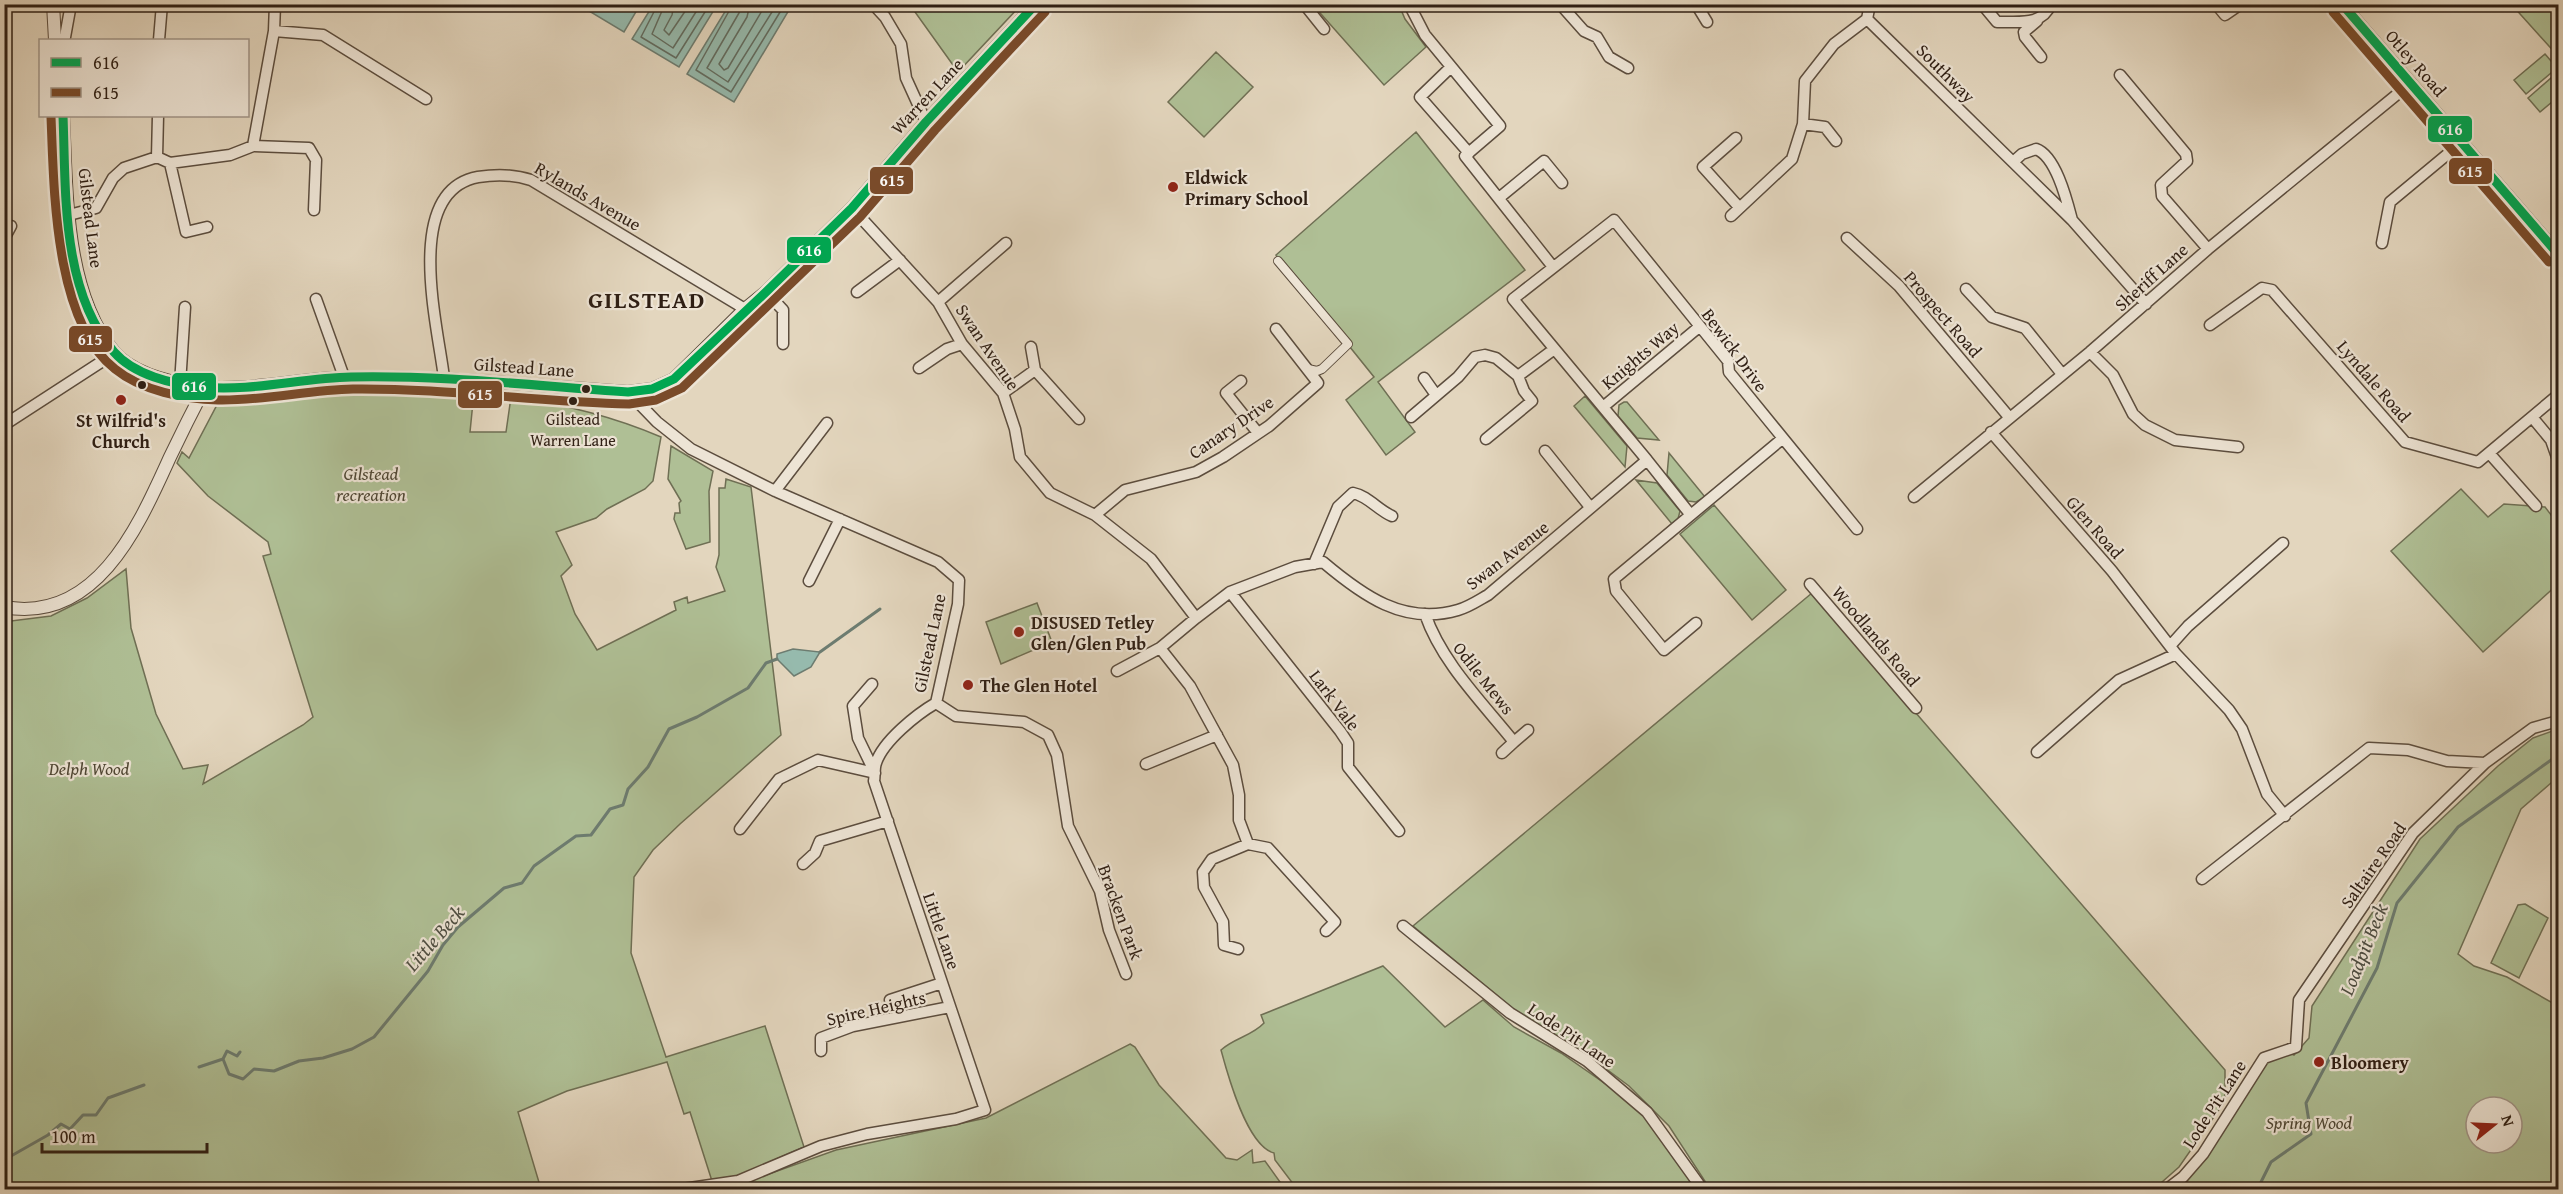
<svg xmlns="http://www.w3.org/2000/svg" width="2563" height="1194" font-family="'Gentium Book Plus',serif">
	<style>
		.green { fill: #afbf95; stroke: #6f6f54; stroke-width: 1.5; fill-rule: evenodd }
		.water { fill: #96baad; stroke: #6d7c70; stroke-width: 1.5 }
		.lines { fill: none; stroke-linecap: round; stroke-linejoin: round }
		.shore { stroke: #626c60; stroke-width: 1.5 }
		.stream { stroke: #6d7c70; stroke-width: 3 }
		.pedestrian-casing { stroke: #5c4d3e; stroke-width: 10 }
		.minor-casing { stroke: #5c4d3e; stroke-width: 13 }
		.tertiary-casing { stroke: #5c4d3e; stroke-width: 14 }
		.pedestrian { stroke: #ede4d5; stroke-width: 8 }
		.minor { stroke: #ede4d5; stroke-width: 10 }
		.tertiary { stroke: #ede4d5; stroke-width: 12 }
		.bus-1-casing { stroke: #ede4d5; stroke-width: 14 }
		.bus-2-casing { stroke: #ede4d5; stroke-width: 14 }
		.bus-1 { stroke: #00a651; stroke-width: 9 }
		.bus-2 { stroke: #7a4b2a; stroke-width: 9 }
		.poi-dot { fill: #8f2418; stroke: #ede4d5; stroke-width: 2 }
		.bus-dot { fill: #2f1f14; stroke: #ede4d5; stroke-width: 2 }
		.labels { text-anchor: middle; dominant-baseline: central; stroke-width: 4.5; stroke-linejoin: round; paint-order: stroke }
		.bus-label { font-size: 16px; fill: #2f1f14; stroke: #ede4d5 }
		.street-label { font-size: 18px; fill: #2f1f14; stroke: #ede4d5 }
		.poi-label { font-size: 18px; font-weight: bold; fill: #2f1f14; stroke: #ede4d5; text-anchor: start }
		.park-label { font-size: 18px; font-style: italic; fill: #4f4734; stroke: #ede4d5 }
		.water-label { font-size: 20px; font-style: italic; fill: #4e4e42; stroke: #ede4d5 }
		.district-label { font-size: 24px; font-weight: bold; letter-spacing: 1.5px; fill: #2f1f14; stroke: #ede4d5 }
		.line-badge { stroke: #ede4d5; stroke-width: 2 }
		.badge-label { font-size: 16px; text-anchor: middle; font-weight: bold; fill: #fff }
	</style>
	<rect width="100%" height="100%" fill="#e3d6be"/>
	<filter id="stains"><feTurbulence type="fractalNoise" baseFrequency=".00333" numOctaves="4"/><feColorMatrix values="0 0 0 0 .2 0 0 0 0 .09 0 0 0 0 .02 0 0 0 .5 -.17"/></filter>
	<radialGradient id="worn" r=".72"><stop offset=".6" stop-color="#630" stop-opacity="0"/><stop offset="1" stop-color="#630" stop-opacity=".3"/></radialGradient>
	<path class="green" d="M910,5H1021L958,72Z
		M1313,5H1399L1405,19L1426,47L1384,85Z
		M2512,5H2558V56Z
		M1216,52L1253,87L1204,137L1168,102Z
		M2545,54L2557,68L2526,94L2514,80Z
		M2558,72V97L2540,112L2528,98Z
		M1416,132L1525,270L1378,382L1415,432L1386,455L1346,400L1374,377L1276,255Z
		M376,391L474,392L470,432H506L511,397C564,404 612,416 661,437L653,481L645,489L607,509L596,518L556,532L572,565L561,576L575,614L597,650L676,610L674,602L687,597L688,603L725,591L716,567L719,555V488H725L726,479L751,487L781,735L680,824L653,850L634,877L631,953L666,1057L765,1026L804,1147L740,1175L712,1181L690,1112L684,1114L667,1062L567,1091L518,1112L541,1189H5L4,618L11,621L51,616L87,598L126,569L131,628L156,714L183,769L208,765L203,784L303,725L313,717L263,556L271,554L268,542L208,496L177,463L182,452L189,458L218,403L294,392Z
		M1585,396L1627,446L1625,467L1574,406Z
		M1624,402H1627L1659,440L1637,438L1618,416L1619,405Z
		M671,446L713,471L709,491L710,542L686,549L674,519L675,513H680L679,503L681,501L668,479Z
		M1669,453L1705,497L1696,502L1688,501L1667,475Z
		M1636,480L1657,483L1680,511L1678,519L1672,524Z
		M2461,489L2488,517L2504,504L2545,507L2558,524V584L2483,652L2391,551Z
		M1714,505L1786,590L1752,620L1680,534Z
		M1812,593L2225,1070V1101L2179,1167L2154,1189H1710L1669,1126L1629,1086L1585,1053L1516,1011L1413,926Z
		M1037,603L1052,642L1001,664L986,622Z
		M2558,729V777L2521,809L2458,954L2474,966L2507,977L2558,1006V1189L2170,1190L2263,1065C2273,1057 2281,1048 2294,1055L2309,1038L2312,1006L2420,839L2498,766L2533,738ZM2476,1107H2512V1143H2476Z
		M2525,904L2548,918L2519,978L2491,963L2518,905Z
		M1383,966L1445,1027L1483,1000L1514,1027L1561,1053L1620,1094L1647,1119L1698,1189H1297L1275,1160L1274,1153C1247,1146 1228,1076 1221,1050C1234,1038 1252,1036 1264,1023L1261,1015Z
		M1130,1044L1135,1047L1159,1085L1226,1158L1237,1160L1252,1150L1253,1163L1265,1161L1285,1189L712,1190L738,1185L836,1150L986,1118Z"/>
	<path class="water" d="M579,5H640L624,32Z
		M653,5H717L679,67L632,39Z
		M729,5H792L734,102L687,74Z
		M793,649L820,652L811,667L794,676L777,659V654Z"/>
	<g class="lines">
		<path class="shore" d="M658,4L641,37L676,58L710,4
			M665,4L652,34L673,48L701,4
			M674,4L672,15L664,30L669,35L690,4
			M733,4L696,70L731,92L785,4
			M741,4L739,13L707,68L728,82L777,4
			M750,4L747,17L719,64L724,70L728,68L766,4"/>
		<path class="stream" d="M820,652L880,609
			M223,1059L227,1051L237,1056L240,1052
			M199,1067L223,1059L229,1074L243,1079L254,1069L274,1071L299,1061L323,1058L352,1049L374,1037L428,971L443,945L458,927L504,888L522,883L534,866L576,836L591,835L610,809L623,805L628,789L648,767L669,729L697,717L748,688L766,663L777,659
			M4,1160L48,1135L61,1124L70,1129L83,1115H96L108,1098L144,1085
			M2257,1190L2271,1162L2311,1134L2306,1103L2377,968L2397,903L2458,827L2558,755"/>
		<defs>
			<path id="pedestrian" d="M1278,261L1348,344L1322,369L1317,371L1308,369"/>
			<path id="minor" d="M873,4L885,17L901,44L906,78L926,122
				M1304,4L1324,29
				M1409,4L1425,35L1500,126L1465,156L1553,267
				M1560,4L1584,31L1597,37L1609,57L1628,68
				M1696,4L1707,22
				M1870,4L1867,19L2072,220L2146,304
				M1982,4L1997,22C2017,21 2042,27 2051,4
				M2216,4L2225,15L2241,4
				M2037,21L2024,32L2025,37L2041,57
				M274,31L323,35L426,99
				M60,40L65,37L71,4
				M159,40L162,4
				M1451,67L1420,97L1469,153
				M2120,75L2186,154L2187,161L2161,185L2162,196L2208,249
				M1803,124L1825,127L1836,141
				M1736,138L1703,167L1738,206
				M253,146L274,31L275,4
				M157,157L158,116
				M2013,162L2022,154L2036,149C2056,156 2067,201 2072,220
				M170,163L186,232L207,227
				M1499,198L1544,161L1562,183
				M852,208L938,302L962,344L1003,393L1015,429L1020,457L1050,493L1095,515L1151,559L1196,618L1230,592L1295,567L1323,562C1362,595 1404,626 1458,610C1469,607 1479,600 1488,595L1647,460L1513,299L1614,220L1728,361L1729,372L1857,529
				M69,215L96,208L113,178L124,168L157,157L170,163L230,155L253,146L309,148L316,160L314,210
				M1731,216L1792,159L1803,124L1805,81L1834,44L1867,19
				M1847,238L1899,286L2009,417
				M4,239L11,226
				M2382,243L2390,202L2461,143
				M1966,289L1992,317L2025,328L2062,374
				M766,292L783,310V344
				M857,292L900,260
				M316,299L344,377
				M938,302L1006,243
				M4,317H5
				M2210,325L2262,288L2272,290L2405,442L2478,462L2558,395
				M1031,347L1035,370L1079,419
				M2090,352L2113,375L2133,414L2145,425L2175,440L2238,447
				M919,368L947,349L962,344
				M444,378C438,326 402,191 478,177C497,174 513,174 531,180L745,309
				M1424,378L1436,395
				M1241,381L1226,393L1258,433
				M180,384L185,307
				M628,392L657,422L691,449L775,491L938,562L959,580L958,604L936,703C917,714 883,741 876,763C874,768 875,776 874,781L985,1110L956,1119L867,1134L821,1146L738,1181L676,1190
				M1003,393L1035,370
				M1603,407L1699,327
				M1411,417L1458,377L1475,357L1485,355L1496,358L1518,376L1553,350
				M2532,417L2551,440L2557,457
				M4,425L115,353
				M1991,432L2112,571L2176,654L2229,710L2242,729L2267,794L2285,816
				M1486,439L1532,401L1524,391L1518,376
				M1545,451L1590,507
				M2489,453L2536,506
				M1647,460L1690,514
				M775,491L827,423
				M1914,497L2090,352L2208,249L2411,83
				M1095,515L1125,490L1196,472L1223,457L1269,426L1318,383L1276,329
				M1314,564L1338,507L1353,493C1368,496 1378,510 1392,516
				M809,581L840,519
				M1810,584L1916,708
				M1230,592L1340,731L1348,743V767L1399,831
				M1425,614C1442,663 1482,702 1514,742L1528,730
				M1696,623L1664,650L1616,591L1614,579L1782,439
				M2170,646L2188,626L2283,543
				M1160,648L1196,618
				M1117,671L1160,648L1190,686L1233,765L1239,795V820L1248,844L1268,848L1335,922L1326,931
				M872,684L853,706L858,738L875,773
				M936,703L956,716L1024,722L1048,735L1057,755L1068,826L1100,891L1109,930L1126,974
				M2037,752L2119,680L2176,654
				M1502,753L1514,742
				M1146,764L1217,735
				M740,829L779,779L818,760L875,773
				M803,864L815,853L820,841L888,821
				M2202,879L2369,748L2408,750L2447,761L2485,763
				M1403,926L1510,1013L1587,1061L1647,1112L1703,1190
				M1238,949L1224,945L1223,922L1204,887L1203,872L1212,859L1248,844
				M890,1000L942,983
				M821,1051V1038L853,1026L950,1007
				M2166,1190L2183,1177L2203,1154L2264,1058L2296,1047L2299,1000L2413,833L2485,763L2533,728L2558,721"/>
			<path id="tertiary" d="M53,4L55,40
				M2342,4L2558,254
				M63,116C67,190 64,291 114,352C133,374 173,383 201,387C244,392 304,378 351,377C443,376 535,386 628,392L652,389L674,379L745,309L766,292L852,208L926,122L1036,4
				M4,607C97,624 139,525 170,457C181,434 193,410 205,387"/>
		</defs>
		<use href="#pedestrian" class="pedestrian-casing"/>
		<use href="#minor" class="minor-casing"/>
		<use href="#tertiary" class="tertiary-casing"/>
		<use href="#pedestrian" class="pedestrian"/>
		<use href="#minor" class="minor"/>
		<use href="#tertiary" class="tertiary"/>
		<defs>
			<path id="bus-1" d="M2342,4L2558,254
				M63,116C66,192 61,290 114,352C134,375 172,384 201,387C251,392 301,378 351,377C443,375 536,386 628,392L652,389L674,379L766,292L852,208L926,122L1036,4"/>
			<path id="bus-2" d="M2333,12L2549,262
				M51,117C54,188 54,321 115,369C142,391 184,399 218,400C263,401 308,390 353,389C446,388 537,402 629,404L656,400L682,388L860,217L935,130L1045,12"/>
		</defs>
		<use href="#bus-1" class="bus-1-casing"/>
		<use href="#bus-2" class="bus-2-casing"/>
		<use href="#bus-1" class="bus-1"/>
		<use href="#bus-2" class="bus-2"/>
	</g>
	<g class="poi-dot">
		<circle cx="1173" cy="187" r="6"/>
		<circle cx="121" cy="400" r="6"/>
		<circle cx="1019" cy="632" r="6"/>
		<circle cx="968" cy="685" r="6"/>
		<circle cx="2319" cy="1062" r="6"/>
	</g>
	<g class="bus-dot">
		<circle cx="142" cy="385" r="5"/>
		<circle cx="586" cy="389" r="5"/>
		<circle cx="573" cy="401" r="5"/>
	</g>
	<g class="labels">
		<g class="bus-label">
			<text x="573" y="419">Gilstead<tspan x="573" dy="21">Warren Lane</tspan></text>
		</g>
		<g class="street-label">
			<text transform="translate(2416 63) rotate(49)">Otley Road</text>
			<text transform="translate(1946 73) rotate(45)">Southway</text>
			<text transform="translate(927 96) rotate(-47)">Warren Lane</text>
			<text transform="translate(588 196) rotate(30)">Rylands Avenue</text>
			<text transform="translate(91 218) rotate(83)">Gilstead Lane</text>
			<text transform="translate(2151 277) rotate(-42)">Sheriff Lane</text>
			<text transform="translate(1943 314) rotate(49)">Prospect Road</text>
			<text transform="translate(988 347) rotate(56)">Swan Avenue</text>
			<text transform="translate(1735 350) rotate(54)">Bewick Drive</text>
			<text transform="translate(1640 355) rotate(-40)">Knights Way</text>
			<text transform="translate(524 367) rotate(4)">Gilstead Lane</text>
			<text transform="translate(2374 381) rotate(49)">Lyndale Road</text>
			<text transform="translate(1231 427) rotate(-34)">Canary Drive</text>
			<text transform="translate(2095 527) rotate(49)">Glen Road</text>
			<text transform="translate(1507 555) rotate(-38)">Swan Avenue</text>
			<text transform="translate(1876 636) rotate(50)">Woodlands Road</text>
			<text transform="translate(929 643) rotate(-78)">Gilstead Lane</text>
			<text transform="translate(1484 678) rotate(52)">Odile Mews</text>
			<text transform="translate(1335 700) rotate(53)">Lark Vale</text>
			<text transform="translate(2373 865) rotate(-55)">Saltaire Road</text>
			<text transform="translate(1121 912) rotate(70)">Bracken Park</text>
			<text transform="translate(942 931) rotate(71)">Little Lane</text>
			<text transform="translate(876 1008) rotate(-13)">Spire Heights</text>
			<text transform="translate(1572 1035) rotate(34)">Lode Pit Lane</text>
			<text transform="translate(2214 1104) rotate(-57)">Lode Pit Lane</text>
		</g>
		<g class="poi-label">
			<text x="1185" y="177">Eldwick<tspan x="1185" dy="21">Primary School</tspan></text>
			<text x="121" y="420" text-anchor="middle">St Wilfrid's<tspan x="121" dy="21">Church</tspan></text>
			<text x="1031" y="622">DISUSED Tetley<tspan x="1031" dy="21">Glen/Glen Pub</tspan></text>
			<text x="980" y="685">The Glen Hotel</text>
			<text x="2331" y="1062">Bloomery</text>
		</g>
		<g class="park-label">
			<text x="371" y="473">Gilstead<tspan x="371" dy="21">recreation</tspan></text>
			<text x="89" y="768">Delph Wood</text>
			<text x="2309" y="1122">Spring Wood</text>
		</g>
		<g class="water-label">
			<text transform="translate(434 938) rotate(-49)">Little Beck</text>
			<text transform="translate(2363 949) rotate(-68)">Loadpit Beck</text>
		</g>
		<g class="district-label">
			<text x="647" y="299">GILSTEAD</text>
		</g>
	</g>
	<g class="line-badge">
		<rect x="2427" y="115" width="46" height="28" rx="6" fill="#00a651"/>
		<rect x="2448" y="157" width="45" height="28" rx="6" fill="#7a4b2a"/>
		<rect x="869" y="166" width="45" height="29" rx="6" fill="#7a4b2a"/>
		<rect x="786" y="236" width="46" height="28" rx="6" fill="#00a651"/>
		<rect x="68" y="325" width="45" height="28" rx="6" fill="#7a4b2a"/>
		<rect x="171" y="372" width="46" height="29" rx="6" fill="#00a651"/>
		<rect x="457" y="380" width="46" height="29" rx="6" fill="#7a4b2a"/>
	</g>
	<g class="badge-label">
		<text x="2450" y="135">616</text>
		<text x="2470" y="177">615</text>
		<text x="892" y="186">615</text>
		<text x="809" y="256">616</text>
		<text x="90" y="345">615</text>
		<text x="194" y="392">616</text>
		<text x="480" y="400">615</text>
	</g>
	<rect width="2563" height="1194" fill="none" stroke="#e3d6be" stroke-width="24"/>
	<rect x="6" y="6" width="2551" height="1182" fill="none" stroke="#2f1f14" stroke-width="3"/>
	<rect x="12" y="12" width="2539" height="1170" fill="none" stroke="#2f1f14" stroke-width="1.5"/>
	<rect x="39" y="39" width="210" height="78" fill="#ede4d5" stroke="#a19588" stroke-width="1.5"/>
	<rect x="51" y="58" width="30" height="9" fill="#00a651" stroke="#a19588" stroke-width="1.5"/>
	<text x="93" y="69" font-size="18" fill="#2f1f14">616</text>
	<rect x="51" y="88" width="30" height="9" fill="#7a4b2a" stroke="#a19588" stroke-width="1.5"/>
	<text x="93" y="99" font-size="18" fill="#2f1f14">615</text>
	<g transform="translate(2494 1125) rotate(72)"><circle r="28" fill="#ede4d5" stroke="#a19588" stroke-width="1.5"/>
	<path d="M0-4.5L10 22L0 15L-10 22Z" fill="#8f2418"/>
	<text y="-9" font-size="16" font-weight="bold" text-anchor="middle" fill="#2f1f14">N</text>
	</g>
	<path d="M42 1143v9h165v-9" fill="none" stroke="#2f1f14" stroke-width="3"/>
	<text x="51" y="1143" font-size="18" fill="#2f1f14" stroke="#ede4d5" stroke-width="4.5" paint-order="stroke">100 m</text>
	<rect width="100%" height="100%" filter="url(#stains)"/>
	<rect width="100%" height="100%" fill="url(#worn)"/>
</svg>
